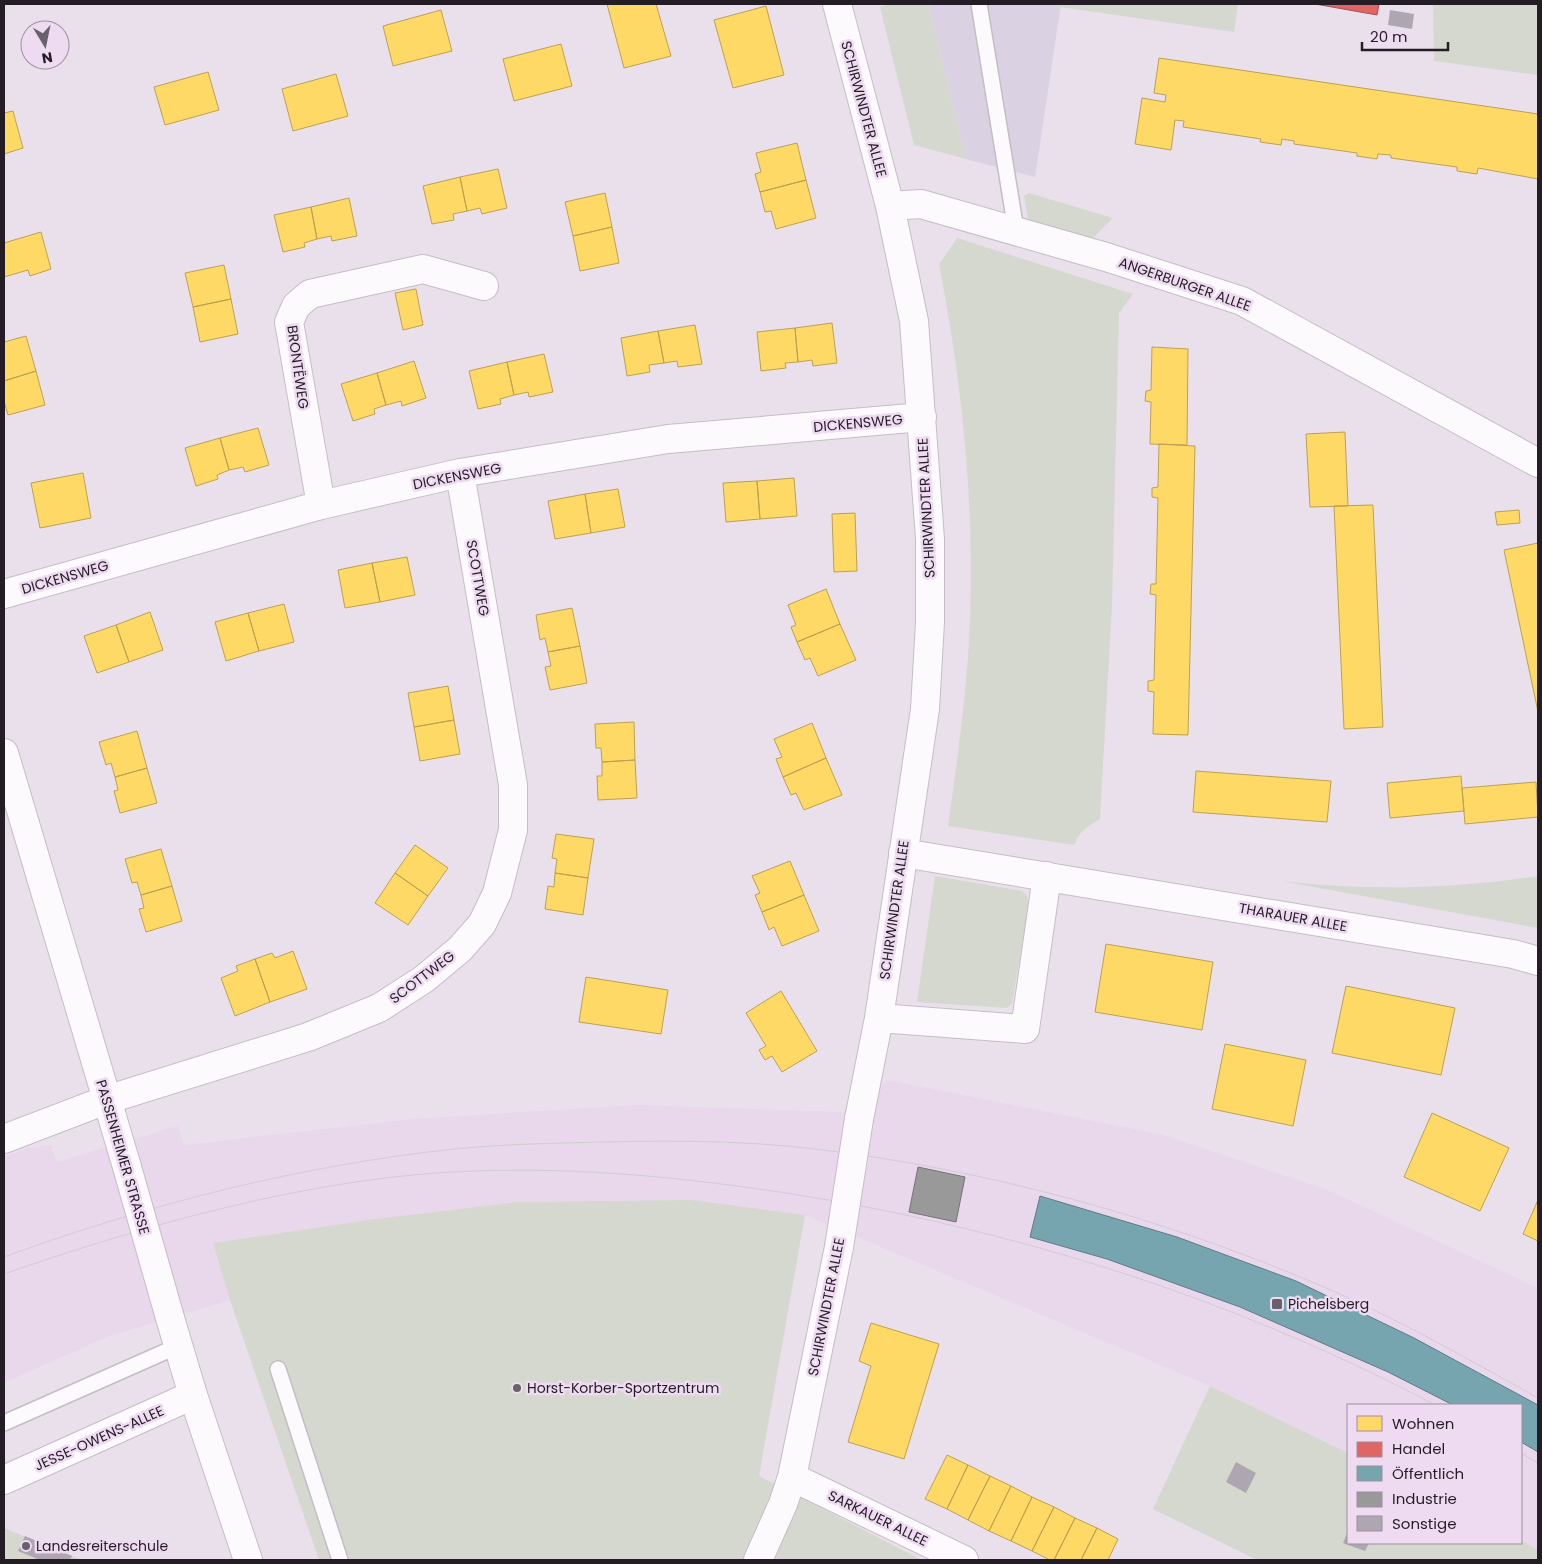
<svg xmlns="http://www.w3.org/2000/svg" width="1542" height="1564" font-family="Poppins,sans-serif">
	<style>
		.commercial { fill: #dad1e3 }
		.built { fill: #e9d7ec }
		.green { fill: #d5d8ce }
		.homes { fill: #ffd966; stroke: #bda152 }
		.shops { fill: #e06666; stroke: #a85052 }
		.public { fill: #76a5af; stroke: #5d7c86 }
		.industry { fill: #999; stroke: #767476 }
		.building { fill: #aea6b1 }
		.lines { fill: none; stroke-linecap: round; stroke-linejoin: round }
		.service-casing { stroke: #c5bdc6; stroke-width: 18 }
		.minor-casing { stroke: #c5bdc6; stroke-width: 30 }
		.tertiary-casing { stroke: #c5bdc6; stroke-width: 30 }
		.service { stroke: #fcfafc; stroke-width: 15 }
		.minor { stroke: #fcfafc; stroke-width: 28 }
		.tertiary { stroke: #fcfafc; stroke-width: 28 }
		.tram { stroke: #d0cdd1; stroke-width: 1 }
		.minor-bridge-casing { stroke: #c5bdc6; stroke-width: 30; stroke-linecap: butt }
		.tertiary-bridge-casing { stroke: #c5bdc6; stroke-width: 30; stroke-linecap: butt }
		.minor-bridge { stroke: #fcfafc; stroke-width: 28 }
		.tertiary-bridge { stroke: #fcfafc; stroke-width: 28 }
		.poi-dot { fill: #69616b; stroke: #eedbf1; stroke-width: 2 }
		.labels { text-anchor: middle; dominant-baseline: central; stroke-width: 5; stroke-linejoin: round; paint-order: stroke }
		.street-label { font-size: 14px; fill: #241d25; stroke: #eedbf1 }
		.poi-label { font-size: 14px; fill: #241d25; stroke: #eedbf1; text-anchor: start }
	</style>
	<rect width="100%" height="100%" fill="#eae0ec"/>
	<path class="commercial" d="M928,4H1061L1035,177L966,159Z"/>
	<path class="built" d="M889,1080L1163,1135L1330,1191L1538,1288V1550L1521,1540V1405H1348V1453L1210,1386L805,1215L691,1200L519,1202L375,1219L213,1243L230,1300L109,1336L4,1383V1157L28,1148L51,1145L57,1162L178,1126L184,1145L413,1119L636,1105L843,1112Z"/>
	<path class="green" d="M890,4H928L966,159L914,145L880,7Z
		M1061,4H1238L1234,32L1060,7Z
		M1433,4H1538V75L1434,61Z
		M1029,193L1113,218L1093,238L1028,219L1024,196Z
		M957,238L1133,294L1119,313L1112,606L1100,819C1087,826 1080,831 1074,845L948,826C956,769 964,713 968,656C977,525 964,393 939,264Z
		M935,876L1022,891L1027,896L1029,905L1012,1003L1007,1008L917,1002Z
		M1538,876V928L1281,881C1367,891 1452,889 1538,876Z
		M691,1200L805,1215L759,1476L922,1560H319L230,1300L213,1243L375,1219L519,1202Z
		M1210,1386L1348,1453V1543H1521V1540L1538,1550V1560H1257L1153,1509Z
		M4,1528L82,1560H4Z"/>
	<path class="homes" d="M607,4H656L671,56L624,68Z
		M766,6L784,75L733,88L714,20Z
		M441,10L452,51L393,66L383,26Z
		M561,44L572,86L514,101L503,59Z
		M1159,58L1538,114V179L1478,168L1477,174L1457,171V167L1391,158V155L1378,154L1377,159L1357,156V153L1294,144V141L1282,139L1281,145L1260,142L1261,139L1183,127L1184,121L1175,120L1171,150L1135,144L1142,98L1165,102L1166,95L1154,93Z
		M208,72L219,110L165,125L154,87Z
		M336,74L348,116L293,131L282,89Z
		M13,111L23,148L4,154V113Z
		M797,143L806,180L760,192L755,174L761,172L756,153Z
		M498,169L507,208L482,214L480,208L467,211L460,177Z
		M460,177L467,211L453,214L454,220L432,224L423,186Z
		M806,180L816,218L776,229L771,211L765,212L760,192Z
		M605,193L612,227L573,236L565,202Z
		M349,198L357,236L332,241L331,236L317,239L311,207Z
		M311,207L317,239L304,243L305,247L283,252L274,215Z
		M612,227L619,263L580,271L573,236Z
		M41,232L51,269L30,276L28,270L4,277V243Z
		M224,265L231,299L193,307L185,273Z
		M416,289L423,325L403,330L395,293Z
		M231,299L238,334L200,342L193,307Z
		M832,323L837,363L813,366L812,360L798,362L795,328Z
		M695,325L702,364L678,367L677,361L664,363L658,331Z
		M795,328L798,362L785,363L786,368L761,371L757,332Z
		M658,331L664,363L649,365L650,372L627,376L621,338Z
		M26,336L36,371L4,381V342Z
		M1152,347L1188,349L1187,445L1150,444L1151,402L1145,401L1146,391L1151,390Z
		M544,354L553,392L529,397L528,392L514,395L507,362Z
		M414,361L426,398L402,406L401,401L386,405L377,373Z
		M507,362L514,395L500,399L501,404L478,409L469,371Z
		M36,371L45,405L8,415L4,401V381Z
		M377,373L386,405L374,409L375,414L353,421L341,384Z
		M258,428L269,465L245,472L243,467L229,470L220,438Z
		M1345,432L1348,506L1310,507L1306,434Z
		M220,438L229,470L217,475L218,479L196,486L185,448Z
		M1159,444L1195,446L1188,735L1153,734L1154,692L1148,691V681L1154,680L1156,595L1150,594L1151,584H1156L1158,498L1152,497V488L1158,487Z
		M83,473L91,518L40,528L31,483Z
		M794,478L797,516L760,519L757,481Z
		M757,481L760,519L726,522L723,483Z
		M618,489L625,527L591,533L585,494Z
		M585,494L591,533L555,539L548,501Z
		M1373,505L1383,727L1344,729L1334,506Z
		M1519,510L1520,523L1497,525L1495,512Z
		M855,513L857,571L834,572L832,514Z
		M1538,543V712L1504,550Z
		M407,557L415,595L380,602L372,563Z
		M372,563L380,602L345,608L338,570Z
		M826,589L840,624L797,642L791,627L796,625L788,605Z
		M284,604L294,642L259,651L248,613Z
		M572,608L580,646L548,652L545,638L540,640L536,615Z
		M150,612L163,650L129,662L116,625Z
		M248,613L259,651L226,661L215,622Z
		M840,624L856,660L818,676L810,658L805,660L797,642Z
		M116,625L129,662L97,673L84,636Z
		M580,646L587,683L550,690L545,667L551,666L548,652Z
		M448,686L454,720L414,727L408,693Z
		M454,720L460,754L420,761L414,727Z
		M634,722L635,760L602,762L601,748H596L595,724Z
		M812,723L826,758L783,777L776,759L782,757L774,739Z
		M137,731L147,768L115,777L111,763L106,765L99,742Z
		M826,758L842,795L804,810L796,793L791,795L783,777Z
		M635,760L637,798L598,800L597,776H602V762Z
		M147,768L157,803L120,813L114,791L118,790L115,777Z
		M1196,771L1331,781L1327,822L1193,812Z
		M1461,776L1464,811L1390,818L1387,783Z
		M1536,782L1538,817L1465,824L1462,788Z
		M556,834L594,839L588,878L555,873L557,859L552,858Z
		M415,845L448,868L428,896L395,873Z
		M161,849L172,886L141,895L137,882L132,883L125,859Z
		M790,861L804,895L762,912L755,895L760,893L752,876Z
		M395,873L428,896L408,925L375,903Z
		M555,873L588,878L583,915L545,909L548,886L554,887Z
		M172,886L182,921L146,932L139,909L144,908L141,895Z
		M804,895L819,931L782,946L774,927L769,930L762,912Z
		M1106,944L1213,962L1202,1030L1095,1012Z
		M293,951L307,989L270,1002L255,959L272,953L275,958Z
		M255,959L270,1002L235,1016L221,978L238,971L236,966Z
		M586,977L668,990L661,1034L579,1022Z
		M1346,986L1455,1008L1441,1075L1332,1053Z
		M781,991L817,1051L782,1072L772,1056L765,1060L759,1050L766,1046L746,1013Z
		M1225,1044L1306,1060L1293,1126L1212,1109Z
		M1432,1113L1509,1148L1480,1211L1404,1177Z
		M1538,1200V1241L1523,1234Z
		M871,1323L939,1344L904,1459L848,1442L871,1366L859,1361Z
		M947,1455L968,1465L947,1509L925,1499Z
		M968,1465L990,1476L968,1520L947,1509Z
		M990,1476L1011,1486L989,1531L968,1520Z
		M1011,1486L1032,1497L1011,1541L989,1531Z
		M1032,1497L1054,1507L1032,1551L1011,1541Z
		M1054,1507L1075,1518L1054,1560H1050L1032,1551Z
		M1075,1518L1097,1528L1081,1560H1054Z
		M1097,1528L1118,1539L1108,1560H1081Z"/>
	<path class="shops" d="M1315,4H1379L1377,15Z"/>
	<path class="public" d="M1040,1196L1177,1237L1296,1281L1414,1338L1538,1405V1452L1521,1442V1405H1453L1388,1372L1240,1307L1107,1259L1030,1237Z"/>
	<path class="industry" d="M918,1167L965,1177L956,1222L909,1212Z"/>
	<path class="building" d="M1390,10L1414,14L1412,29L1388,25Z
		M1236,1462L1256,1473L1246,1493L1226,1482Z
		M1348,1531V1543H1369L1365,1551L1343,1543Z
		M25,1536L72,1556L70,1560H40L18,1551Z"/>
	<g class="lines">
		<defs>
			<path id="service" d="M979,4L1016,230
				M278,1369L340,1560
				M4,1423L178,1346"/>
			<path id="minor" d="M837,4L890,206L914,321L930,539V622L925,709L879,1018L859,1119
				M890,206L921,204L1106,257L1242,301L1538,463
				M321,505L289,322L296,306L310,294L423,269L484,286
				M4,594L321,505L460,473L668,439L922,417
				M903,853L1513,954L1538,961
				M879,1018L1025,1029L1047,876
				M4,1139L106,1100L308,1037L379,1008L424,979L460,949L482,924L497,893L513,830V785L460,473
				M193,1395L248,1560
				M792,1477L964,1560
				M758,1560L783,1504L792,1477L839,1247"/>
			<path id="tertiary" d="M4,753L127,1167
				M4,1480L193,1395L170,1318"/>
		</defs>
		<use href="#service" class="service-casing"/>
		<use href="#minor" class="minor-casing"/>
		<use href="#tertiary" class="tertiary-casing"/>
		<use href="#service" class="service"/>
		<use href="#minor" class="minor"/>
		<use href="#tertiary" class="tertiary"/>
		<path class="tram" d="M4,1257C149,1204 302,1165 455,1149C506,1144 556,1143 607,1142C676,1140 747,1141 816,1149C988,1170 1157,1216 1317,1284C1393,1316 1466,1358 1538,1398
			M4,1274C131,1230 259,1193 393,1177C500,1165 607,1170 713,1183C962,1213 1213,1287 1435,1405
			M1521,1453L1538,1463"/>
		<defs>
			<path id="minor-bridge" d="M839,1247L859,1119"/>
			<path id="tertiary-bridge" d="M127,1167L170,1318"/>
		</defs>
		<use href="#minor-bridge" class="minor-bridge-casing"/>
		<use href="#tertiary-bridge" class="tertiary-bridge-casing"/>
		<use href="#minor-bridge" class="minor-bridge"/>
		<use href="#tertiary-bridge" class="tertiary-bridge"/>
	</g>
	<g class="poi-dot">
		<rect x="1271" y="1298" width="12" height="12" rx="2.5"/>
		<circle cx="517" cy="1388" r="5"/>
		<circle cx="26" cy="1546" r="5"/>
	</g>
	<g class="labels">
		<g class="street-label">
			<text transform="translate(864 109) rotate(75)">SCHIRWINDTER ALLEE</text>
			<text transform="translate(1185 284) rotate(19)">ANGERBURGER ALLEE</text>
			<text transform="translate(298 367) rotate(82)">BRONTËWEG</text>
			<text transform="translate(858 423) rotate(-5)">DICKENSWEG</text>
			<text transform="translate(457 476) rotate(-11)">DICKENSWEG</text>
			<text transform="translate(926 508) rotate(-93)">SCHIRWINDTER ALLEE</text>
			<text transform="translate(65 577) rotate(-16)">DICKENSWEG</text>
			<text transform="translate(478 578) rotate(80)">SCOTTWEG</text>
			<text transform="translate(894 910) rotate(-82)">SCHIRWINDTER ALLEE</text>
			<text transform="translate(1293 917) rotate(10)">THARAUER ALLEE</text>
			<text transform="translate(422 977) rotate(-37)">SCOTTWEG</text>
			<text transform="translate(123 1157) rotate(74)">PASSENHEIMER STRASSE</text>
			<text transform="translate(826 1307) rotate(-79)">SCHIRWINDTER ALLEE</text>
			<text transform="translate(99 1438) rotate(-24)">JESSE-OWENS-ALLEE</text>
			<text transform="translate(878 1518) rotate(26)">SARKAUER ALLEE</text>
		</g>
		<g class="poi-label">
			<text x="1288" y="1304">Pichelsberg</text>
			<text x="527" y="1388">Horst-Korber-Sportzentrum</text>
			<text x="36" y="1546">Landesreiterschule</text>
		</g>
	</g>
	<rect width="1542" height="1564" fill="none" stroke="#241d25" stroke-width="10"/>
	<rect x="1347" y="1404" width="175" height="140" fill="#eedbf1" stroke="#9d8f9f"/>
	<rect x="1357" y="1416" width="25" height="15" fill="#ffd966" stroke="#9d8f9f"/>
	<text x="1392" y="1429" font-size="15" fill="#241d25">Wohnen</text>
	<rect x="1357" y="1442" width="25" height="15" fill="#e06666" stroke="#9d8f9f"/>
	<text x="1392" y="1454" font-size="15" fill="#241d25">Handel</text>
	<rect x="1357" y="1466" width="25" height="15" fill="#76a5af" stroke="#9d8f9f"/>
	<text x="1392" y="1479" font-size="15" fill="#241d25">Öffentlich</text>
	<rect x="1357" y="1492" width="25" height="15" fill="#999999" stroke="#9d8f9f"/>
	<text x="1392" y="1504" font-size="15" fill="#241d25">Industrie</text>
	<rect x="1357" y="1516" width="25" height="15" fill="#aea6b1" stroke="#9d8f9f"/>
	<text x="1392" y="1529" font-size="15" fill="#241d25">Sonstige</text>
	<g transform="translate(45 45) rotate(170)"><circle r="24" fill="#eedbf1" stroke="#9d8f9f"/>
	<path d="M0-4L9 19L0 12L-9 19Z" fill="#69616b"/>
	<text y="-8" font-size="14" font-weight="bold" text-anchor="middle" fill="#241d25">N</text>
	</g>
	<path d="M1362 42v8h86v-8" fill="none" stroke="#241d25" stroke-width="2.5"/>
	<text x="1370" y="42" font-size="15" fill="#241d25" stroke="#eedbf1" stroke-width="4" paint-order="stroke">20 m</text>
</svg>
